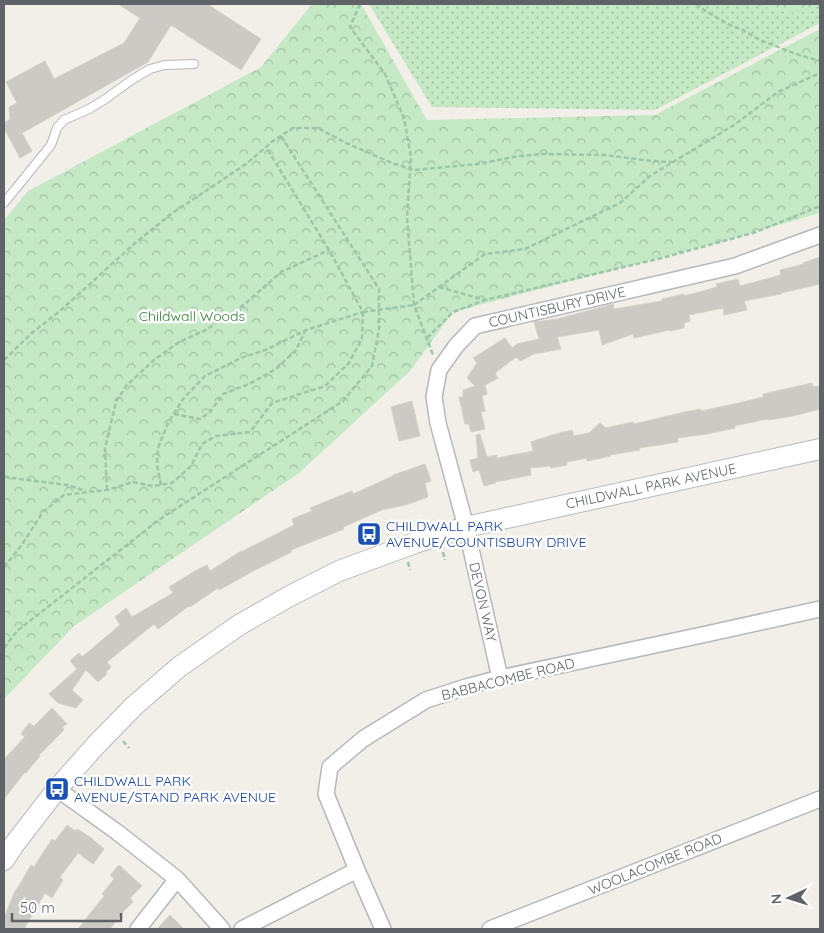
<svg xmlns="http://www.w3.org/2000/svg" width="824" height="933" font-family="Quicksand,sans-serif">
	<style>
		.grass { fill: url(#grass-dots) }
		.forest { fill: url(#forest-crowns) }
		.building { fill: #cccac5; stroke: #d6d1c6 }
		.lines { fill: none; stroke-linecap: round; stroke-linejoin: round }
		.lane-casing { stroke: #b5b8bc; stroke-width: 10 }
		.street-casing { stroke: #b5b8bc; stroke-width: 18 }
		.secondary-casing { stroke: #b6babf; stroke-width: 22 }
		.path { stroke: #9cc7a9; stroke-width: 2.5; stroke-dasharray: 5 2.5; stroke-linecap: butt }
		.lane { stroke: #fff; stroke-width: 8 }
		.street { stroke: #fff; stroke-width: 15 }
		.secondary { stroke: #fff; stroke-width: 20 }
		.path-bridge { stroke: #9cc7a9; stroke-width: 2.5; stroke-dasharray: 5 2.5; stroke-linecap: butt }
		.labels { text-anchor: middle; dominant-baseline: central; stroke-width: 5; stroke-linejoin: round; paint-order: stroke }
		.street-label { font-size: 14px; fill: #5f6368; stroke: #fff }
		.park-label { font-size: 14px; fill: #348238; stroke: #fff }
		.transit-label { font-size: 14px; fill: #164399; stroke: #fff; text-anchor: start }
	</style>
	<defs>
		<pattern id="grass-dots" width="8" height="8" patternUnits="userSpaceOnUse" patternTransform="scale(1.25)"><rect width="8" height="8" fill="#c5e8c5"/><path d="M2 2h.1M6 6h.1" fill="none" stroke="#a3c0a4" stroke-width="1.8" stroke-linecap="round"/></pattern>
		<pattern id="forest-crowns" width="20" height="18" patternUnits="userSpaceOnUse" patternTransform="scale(1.25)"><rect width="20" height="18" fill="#c5e8c5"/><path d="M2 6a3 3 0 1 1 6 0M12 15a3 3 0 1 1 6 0" fill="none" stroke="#a3c0a4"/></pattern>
	</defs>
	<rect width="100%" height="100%" fill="#f1efe8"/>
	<path class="grass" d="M369,4H820V23L655,110L432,107Z"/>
	<path class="forest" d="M312,4H361L427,120L655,115L820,29V213L723,241L453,312L410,371L299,473L74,626L4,699V220L28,191L261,67Z
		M750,4H817L799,14Z"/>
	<path class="building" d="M118,4H207L261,39L241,70L171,25L148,62L22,133L32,151L20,158L4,128V123L10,119L9,107L17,103L6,82L45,61L54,79L124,43L140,18Z
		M820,257V284L781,293V294L744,301L747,310L724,315L723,308L689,315L690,321L684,323V328L670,331L669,330L634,338L633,334L602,345L599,330L557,337L561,349L534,354L520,361L516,357L495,373L498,378L485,385L487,394L482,396L485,411L481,412L485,429L471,432L469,424H465L459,397H463V390L475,386L467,378L477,363L473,358L505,338L512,348L517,344L539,339L534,322L557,319L613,304L614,309L662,301V299L684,294L685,296L717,287L716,284L738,279L740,286L781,275L780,270L804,264L803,263Z
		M812,383L813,387L820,386V409L793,416L768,420L767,419L734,426L735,428L707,434L677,438L678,442L639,448L640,450L610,455L611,456L587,461V458L567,462V465L551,468L550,466L530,468L531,475L495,482L496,483L484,486L479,470L473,472L470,460L478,458L476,435L480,434L487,457L497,455V458L533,451L531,442L552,435L572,430L574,436L589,433L600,423L606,428L633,422L634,424L685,412L700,409L701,411L739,403L763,397V394Z
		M412,401L420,436L399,441L391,407Z
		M425,464L431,481L425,483L428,497L409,504L382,510L343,527L344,529L291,550L292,552L255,570L219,590L218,588L190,607L189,606L158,629L154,624L107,662L111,667L106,672L107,674L98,682L86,670L72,690L83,700L76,708L58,703L49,694L77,669L70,661L79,653L82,657L120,625L115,617L126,608L132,617L173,593L169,587L195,571L207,565L210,571L241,551V552L294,525L292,519L312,511L310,508L352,491L353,494L393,476V475Z
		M52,708L67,724L62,727L64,730L39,755L40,756L26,773L25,772L4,799V759L25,737L21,734L29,723L34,726Z
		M67,825L75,831L77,829L90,837L104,849L93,864L78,853L60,877L63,880L52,898L45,893L24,929H4V918L14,893L20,884L31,865L34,867L52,839L55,841Z
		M119,865L142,886L130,898L133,902L124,911L110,929H78L104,896L102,894L114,879L110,875Z
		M170,915L184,929H157Z"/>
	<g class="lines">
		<defs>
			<path id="lane" d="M4,203L51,145L57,128L64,120L89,109L104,100L133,79L150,69L165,65L194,64"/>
			<path id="street" d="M500,678L466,527L438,423L434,397L439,370L456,346L475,326L735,266L820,235
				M57,789L117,832L177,879L222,929
				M357,870L383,929
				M138,929L177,879
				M242,929L357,870L326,794L330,767L363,739L426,700L466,687L500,678L702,635L820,609
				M490,929L820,799"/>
			<path id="secondary" d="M4,860L13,846L57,789L95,746L134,706L179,667L239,625L288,597L339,571L415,543L466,527L820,449"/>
		</defs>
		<use href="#lane" class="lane-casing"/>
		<use href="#street" class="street-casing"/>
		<use href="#secondary" class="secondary-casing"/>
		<path class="path" d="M360,4L350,27L385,74L404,118L411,157L407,217L414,305L433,355
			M696,4L707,12L730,25L743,30L758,39L796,54L820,61
			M439,287L485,300L662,258L756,232L820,206
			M414,305L485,254L525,249L620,203L650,176L734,125L778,92L820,73
			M427,338L453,312L485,300
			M4,360L33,332L60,311L134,244L171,214L246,164L273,141L293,128H318L346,143L392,163L414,170L478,164L513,157L541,154L605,155L651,161L674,162
			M174,414L200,419L210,412L223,394L249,384L276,369L296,350L305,331
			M4,477L67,485L86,491
			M161,485L157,465L158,448L168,423L183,399L205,376L241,358L268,349L306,330L363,312
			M107,490L105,448L116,402L126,386L154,360L179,342L206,330L246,303L281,272L329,250
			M443,552L445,560
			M408,562L410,570
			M4,567L21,546L43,512L64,495L107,490L133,482L153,486L172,483L191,466L202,444L216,436L250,432L272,403L325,386L349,363L362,338L363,312L329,250L266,147
			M4,648L17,631L160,519L343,401L372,366L379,329V289L281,136
			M123,741L129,748"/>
		<use href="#lane" class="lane"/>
		<use href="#street" class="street"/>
		<use href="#secondary" class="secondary"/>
		<path class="path-bridge" d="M363,312L414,305"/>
	</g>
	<defs>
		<symbol id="bus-square" viewBox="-11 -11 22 22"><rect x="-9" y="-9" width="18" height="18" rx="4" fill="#1a4fb4" stroke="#fff"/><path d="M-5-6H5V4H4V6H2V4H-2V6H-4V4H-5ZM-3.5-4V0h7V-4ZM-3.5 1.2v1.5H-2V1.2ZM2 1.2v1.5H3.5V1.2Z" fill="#fff"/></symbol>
	</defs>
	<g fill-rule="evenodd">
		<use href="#bus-square" x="355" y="520" width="28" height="28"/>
		<use href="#bus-square" x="43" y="775" width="28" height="28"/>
	</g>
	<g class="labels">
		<g class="street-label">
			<text transform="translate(557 307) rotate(-13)">COUNTISBURY DRIVE</text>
			<text transform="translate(651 486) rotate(-12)">CHILDWALL PARK AVENUE</text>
			<text transform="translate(483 602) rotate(77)">DEVON WAY</text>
			<text transform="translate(508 679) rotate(-14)">BABBACOMBE ROAD</text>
			<text transform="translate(655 864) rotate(-22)">WOOLACOMBE ROAD</text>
		</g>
		<g class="park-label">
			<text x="192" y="316">Childwall Woods</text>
		</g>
		<g class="transit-label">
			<text x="386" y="526">CHILDWALL PARK<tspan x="386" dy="16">AVENUE/COUNTISBURY DRIVE</tspan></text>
			<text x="74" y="781">CHILDWALL PARK<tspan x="74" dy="16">AVENUE/STAND PARK AVENUE</tspan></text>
		</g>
	</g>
	<rect width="824" height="933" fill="none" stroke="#5f6368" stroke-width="10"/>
	<g transform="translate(789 898) rotate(266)" stroke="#ffffff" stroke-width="4" paint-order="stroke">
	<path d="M0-4L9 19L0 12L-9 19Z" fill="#5f6368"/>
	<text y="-8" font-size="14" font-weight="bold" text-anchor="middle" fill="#5f6368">N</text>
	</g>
	<path d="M12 913v8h109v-8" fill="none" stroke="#5f6368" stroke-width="2.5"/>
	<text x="20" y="913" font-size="15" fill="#5f6368" stroke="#ffffff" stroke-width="4" paint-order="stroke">50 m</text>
</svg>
